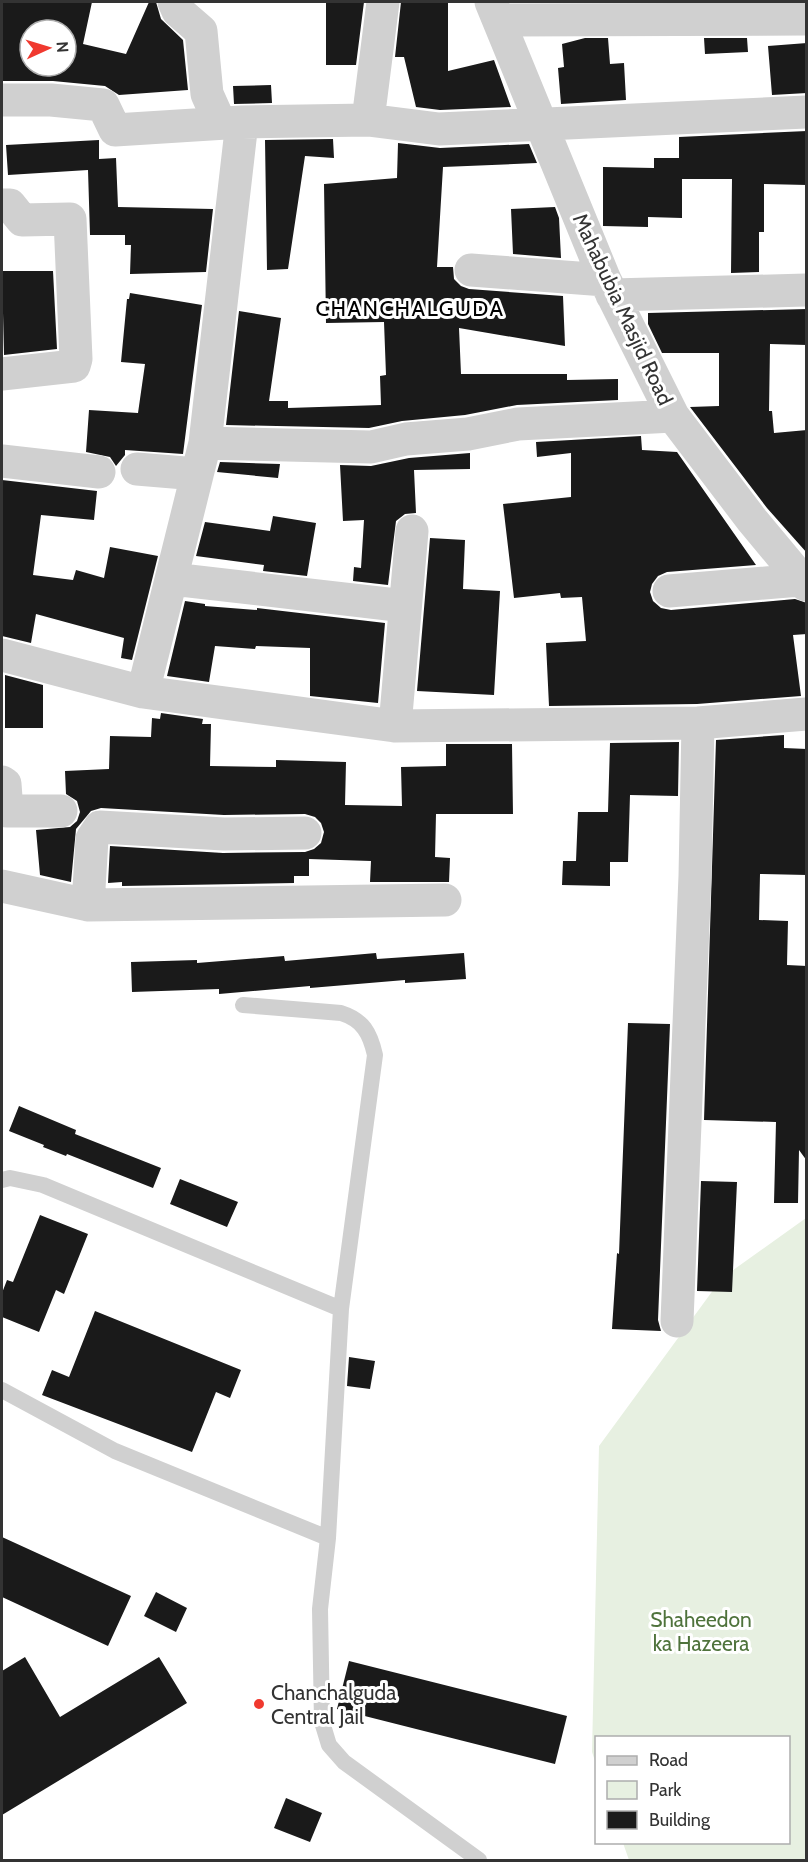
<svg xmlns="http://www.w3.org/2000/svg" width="808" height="1862" font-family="Cabin,sans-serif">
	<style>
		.green { fill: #e7f0e1 }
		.building { fill: #1a1a1a; fill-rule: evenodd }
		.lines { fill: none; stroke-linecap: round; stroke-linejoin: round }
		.service { stroke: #d0d0d0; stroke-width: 16 }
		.minor { stroke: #d0d0d0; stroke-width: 33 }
		.poi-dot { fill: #f0392f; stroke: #fff; stroke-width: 2 }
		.labels { text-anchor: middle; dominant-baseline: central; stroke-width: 6; stroke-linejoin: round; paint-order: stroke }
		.street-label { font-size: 21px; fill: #333; stroke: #fff }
		.park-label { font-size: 21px; fill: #4f733c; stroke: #fff }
		.poi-label { font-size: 21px; fill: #333; stroke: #fff; text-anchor: start }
		.neighbourhood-label { font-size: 22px; letter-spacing: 1.5px; fill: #000; stroke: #fff }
	</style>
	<rect width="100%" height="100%" fill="#fff"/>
	<path class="green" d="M806,1218V1860H629L623,1843L788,1842V1738H596V1764L592,1752L599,1446L722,1278Z"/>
	<path class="building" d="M2,2H92L83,44L126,54L149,2H156L161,19L183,40L188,90L119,95L105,86L53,81H2ZM30,30H66V66H30Z
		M326,2H364L356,65H326Z
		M401,2H448V71L494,60L511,107L440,110L416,107L404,57H395Z
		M585,38H608L610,64L624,63L626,100L561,104L558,68L564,67L562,44Z
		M704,38H747L748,52L705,54Z
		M807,43V93L772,95L768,46Z
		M271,85L272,103L234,104L233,86Z
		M807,131V185L764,184V232H759V272L731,273L732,179H682V218L648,217V227L603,226V167L654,168V158H679V137Z
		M333,139L334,158L305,156L288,269L267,270L265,140Z
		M99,140V159L116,158L118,207L213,209L206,272L130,274L131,245H125V235H90L88,170L8,175L6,145Z
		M398,143L440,148L529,144L537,163L443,167L437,267H453L454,279L461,286L469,289L563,296L565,346L459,328L461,374H567V380L618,379V400L517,405L465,415L402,421L369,428L226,425L239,311L281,318L269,401H288V408L381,405L380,376L386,375L384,322L326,323L324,184L397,178Z
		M555,207L559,218L561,258L513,254L511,209Z
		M2,271H53L57,349L4,355Z
		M130,293L202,305L183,454L125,450V455L116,466L110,457L86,452L89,410L138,413L145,364L121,362L127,299H129Z
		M807,309V345L770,344L769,411H772L774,433L807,430V553L767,508L690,407L719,406V353H662L648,324V313Z
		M641,436L642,450L677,452L756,565L667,572L658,576L652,584L650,592L653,601L661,608L671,610L795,599L807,603V634L793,635L801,696L697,704L549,706L546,643L586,641L582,597L561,598L560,593L514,598L503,504L571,497V453L537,457L536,442Z
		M470,453V469L414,470L416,513L405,514L396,521L388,585L353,581L354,567L361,568L364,520L343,521L340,465L371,466L409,458Z
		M220,462L280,464L278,478L217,472Z
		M2,480L97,491L94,520L41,515L33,575L73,580L76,570L104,578L110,547L158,556L132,660L121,658L124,638L36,614L31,643L2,636Z
		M273,516L316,523L307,576L263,571L264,565L196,556L205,522L270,531Z
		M430,538L465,540L463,589L500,591L494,695L417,691Z
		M185,601L205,604V606L257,610V608L385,623L378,703L310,696V648L256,646L255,649L215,646L209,682L167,676Z
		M5,675L43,685V728H5Z
		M161,713L203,719L202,724H211L210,766L276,767V760L346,762L345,805L402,806L401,767L446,766V744H512L513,814H436L435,857L450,858L449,882H370L371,861L309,859V876H294V883L122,886V882L108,883L110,846L223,853L305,852L314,849L321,843L324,832L321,823L315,817L305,814L224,815L101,808L91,811L76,829L71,882L40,875L36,830L70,827L77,821L80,812L77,801L66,794L65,771L109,769L110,736L151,737L152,718L160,719Z
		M784,735V748L807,749V875L760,874L759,920L788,921L787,965L807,966V1161L799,1150L798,1203H774L776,1122L704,1120L716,740Z
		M679,742L678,796L630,795L628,862H610V886L562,885L563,861H576L578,812H608L610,743Z
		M376,953L377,959L464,953L466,979L405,983V980L310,988V986L219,994V989L132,992L131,962L197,960V963L284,956L285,961Z
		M628,1023L670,1024L658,1320L661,1331L612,1329L617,1253L619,1254Z
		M19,1106L76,1130L75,1134L161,1168L153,1188L67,1154L66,1156L43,1147L44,1145L9,1131Z
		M180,1179L238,1202L227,1227L170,1204Z
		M701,1181L737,1182L732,1292L697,1291Z
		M40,1215L88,1234L64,1294L56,1290L39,1332L2,1317V1293L7,1280L13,1282Z
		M95,1311L241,1370L230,1398L216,1392L192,1452L42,1395L52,1370L69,1377Z
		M349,1357L375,1361L370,1389L347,1386Z
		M2,1537L131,1596L108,1646L2,1597Z
		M156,1592L187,1608L176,1632L144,1616Z
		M25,1657L60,1717L159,1657L187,1703L2,1815V1671Z
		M349,1661L567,1716L555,1764L337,1709Z
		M286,1798L322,1813L310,1842L274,1828Z"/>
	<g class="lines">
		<path class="service" d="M243,1005L341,1013C363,1020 370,1033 375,1055L341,1309
			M2,1180L10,1178L43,1185L341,1309L328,1538L320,1609L322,1722L329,1745L344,1762L479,1860
			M2,1390L115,1451L328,1538"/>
		<path class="minor" d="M174,2L178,11L201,31L207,94L220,123
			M491,2L605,280L673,416L752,520L806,585
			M500,20L806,19
			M2,100H51L103,105L115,130L242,122L368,120L439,129L806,112
			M368,120L383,2
			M2,205H10L22,220L70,219L76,359L74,366L2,374
			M471,270L605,280
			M612,295L806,290
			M205,443L371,447L406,439L468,434L518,424L673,416
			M2,461L99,472
			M137,469L197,474
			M172,579L405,606
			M669,591L800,580
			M2,655L143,692L395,726L698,723L806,714
			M143,692L205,443L242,122
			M395,726L412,531
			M2,782L5,784L7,811H61
			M2,886L88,905L445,900
			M88,905L92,839L100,827L224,834L305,833
			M677,1321L695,876L698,723"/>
	</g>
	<circle class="poi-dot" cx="259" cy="1704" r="6"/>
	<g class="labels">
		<g class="street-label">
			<text transform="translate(623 309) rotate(65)">Mahabubia Masjid Road</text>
		</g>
		<g class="park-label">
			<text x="701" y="1619">Shaheedon<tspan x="701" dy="24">ka Hazeera</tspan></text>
		</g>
		<g class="poi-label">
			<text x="271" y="1692">Chanchalguda<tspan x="271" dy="24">Central Jail</tspan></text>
		</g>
		<g class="neighbourhood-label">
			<text x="410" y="308">CHANCHALGUDA</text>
		</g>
	</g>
	<rect width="808" height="1862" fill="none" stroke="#333333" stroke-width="6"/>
	<rect x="595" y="1736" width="195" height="108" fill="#ffffff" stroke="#adadad" stroke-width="1.5"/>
	<rect x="607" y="1756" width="30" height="9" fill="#d0d0d0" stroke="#adadad" stroke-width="1.5"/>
	<text x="649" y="1766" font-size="18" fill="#333333">Road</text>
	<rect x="607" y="1781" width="30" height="18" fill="#e7f0e1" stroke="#adadad" stroke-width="1.5"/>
	<text x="649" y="1796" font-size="18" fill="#333333">Park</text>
	<rect x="607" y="1811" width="30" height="18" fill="#1a1a1a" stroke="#adadad" stroke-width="1.5"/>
	<text x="649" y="1826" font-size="18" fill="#333333">Building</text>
	<g transform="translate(48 48) rotate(86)"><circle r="28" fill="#ffffff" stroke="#adadad" stroke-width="1.5"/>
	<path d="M0-4.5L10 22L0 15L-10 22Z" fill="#f0392f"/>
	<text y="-9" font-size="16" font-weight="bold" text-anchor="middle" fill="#333333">N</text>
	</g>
</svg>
